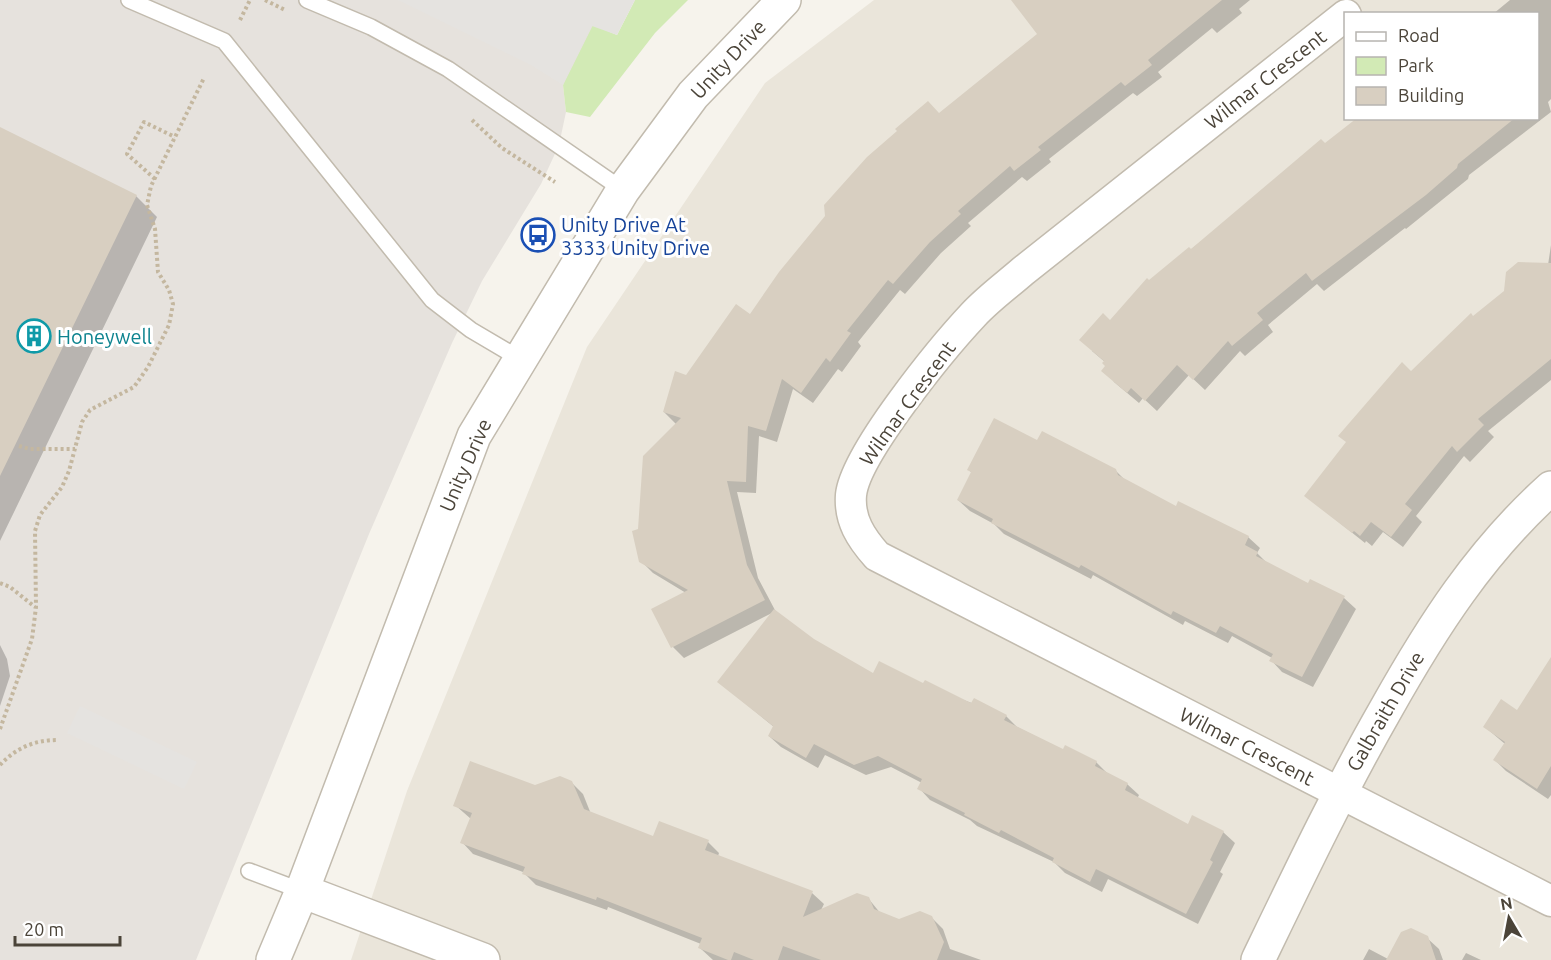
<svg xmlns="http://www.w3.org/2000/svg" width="1551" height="960" font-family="Ubuntu,sans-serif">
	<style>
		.residential { fill: #eae5da; fill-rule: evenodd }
		.industrial { fill: #e6e2dd }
		.green { fill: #d2eab5 }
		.parking { fill: #e5e3e0 }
		.shadow { fill: #0003 }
		.building { fill: #d8cfc1 }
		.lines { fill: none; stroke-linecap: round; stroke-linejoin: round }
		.service-casing { stroke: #c2bbae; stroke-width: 18 }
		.minor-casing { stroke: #c2bbae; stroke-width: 33 }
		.tertiary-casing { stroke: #c2bbae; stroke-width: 36 }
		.path { stroke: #c4b79f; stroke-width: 4; stroke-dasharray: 3 3; stroke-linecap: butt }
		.service { stroke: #fff; stroke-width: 15 }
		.minor { stroke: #fff; stroke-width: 30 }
		.tertiary { stroke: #fff; stroke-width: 33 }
		.labels { text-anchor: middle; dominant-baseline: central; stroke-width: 6; stroke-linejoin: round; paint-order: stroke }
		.street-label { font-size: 20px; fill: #4b4439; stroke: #fff }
		.transit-label { font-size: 20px; fill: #164399; stroke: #fff; text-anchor: start }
		.culture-label { font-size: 20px; fill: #0d838f; stroke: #fff; text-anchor: start }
	</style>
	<rect width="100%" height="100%" fill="#f6f3ec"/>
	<path class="residential" d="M874,0H1551V960H351L407,791L587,347L765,83ZM1346,14H1538V118H1346Z"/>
	<path class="industrial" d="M0,0H635L563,85L566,112L559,145L541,184L482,281L452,343L369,534L196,960H0Z"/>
	<path class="green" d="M635,0H688L655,33L590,117L566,112L563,85L593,25L617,35Z"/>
	<path class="parking" d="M398,0H635L617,35L592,26L563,85L531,65Z
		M80,706L197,762L184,789L67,733Z"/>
	<path class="shadow" d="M1020,0H1250L1239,9L1242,13L1217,33L1212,28L1158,72L1162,77L1137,96L1133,93L1049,159L1051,162L1027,181L1022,177L968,223L971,226L941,253L905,294L900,290L858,342L861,346L842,372L838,369L813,403L793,389L777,442L759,436L756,493L737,492L758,578L776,612L813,641L873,675L924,685L1006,716L1017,727L1064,751L1096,762L1109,775L1127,784L1139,795L1137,799L1189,826L1223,832L1235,843L1220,872L1223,874L1198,924L1108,879L1102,892L1065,873L1054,862L977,826L970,820L930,800L919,788L922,783L891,767L866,775L825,755L818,768L781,747L769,736L774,727L719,682L772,613L684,658L673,647L686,593L653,573L641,561L640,530L677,425L664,412L687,376L751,316L939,114L1039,34Z
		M1510,0H1551V99L1548,102L1551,112L1469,175L1468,179L1406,229L1405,228L1324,291L1317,284L1268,325L1273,332L1245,356L1240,351L1205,390L1189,375L1157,411L1143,398L1139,403L1114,382L1105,362L1092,351L1110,322L1149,282L1360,118H1538V14H1493Z
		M0,129L136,196L157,217L0,541Z
		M1551,245V380L1488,431L1494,437L1470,462L1464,456L1416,516L1422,522L1403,547L1383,532L1372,546L1366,541L1365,543L1306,496L1411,373L1474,317L1548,265Z
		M1038,442L1115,470L1126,481L1176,508L1248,537L1260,548L1257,553L1269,565L1309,585L1311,581L1344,598L1356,609L1313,687L1282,672L1271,660L1272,658L1232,636L1228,643L1185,621L1183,625L1093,575L1091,579L1004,534L994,524L970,511L958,500L972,473L969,470Z
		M0,645L7,659L10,676L0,706Z
		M1551,660V795L1548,799L1506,771L1495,760L1505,744L1485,727L1518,712Z
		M571,782L583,794L591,814L653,838L708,842L719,853L718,856L812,893L824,904L821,910L868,898L881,914L899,921L931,917L943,929L950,949L981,960H713L700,948L701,944L608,907L607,910L536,885L523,872L473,854L462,842L471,819L455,805Z
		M1427,938L1439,949L1443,960H1363L1369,949L1388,959Z
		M1466,953L1481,960H1462Z"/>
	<path class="building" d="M1011,0H1222L1148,60L1152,65L1125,86L1121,82L1038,147L1041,150L1014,171L1010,166L958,211L961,214L930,242L893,284L888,280L847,331L851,333L830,362L826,358L801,393L782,379L766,431L748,426L746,482L727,481L747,565L765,600L671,648L651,609L688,590L639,562L632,531L638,529L643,456L681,418L663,412L675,371L686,375L736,304L750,314L779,272L825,216L824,205L867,157L897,131L895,129L928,101L939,113L1037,34Z
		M1357,118H1515L1458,164L1457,168L1426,195L1312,281L1306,273L1257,313L1263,320L1232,346L1228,341L1193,380L1177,365L1145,401L1131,388L1127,393L1101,371L1105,366L1102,363L1104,361L1079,340L1103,313L1110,320L1147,278L1149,280L1189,247L1191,249L1321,139L1325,143Z
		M0,127L137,195L0,476Z
		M1518,262L1551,263V359L1478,419L1484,425L1457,452L1452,446L1405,504L1412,510L1391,537L1371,522L1360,536L1354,531L1352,533L1304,496L1346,442L1338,436L1402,362L1411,371L1471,313L1473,316L1504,291L1506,272Z
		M994,418L1037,440L1042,431L1116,469L1118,475L1176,506L1178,501L1249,536L1245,545L1258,552L1256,556L1308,583L1310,579L1345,596L1302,677L1269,661L1273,654L1220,626L1216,633L1173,611L1171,615L1081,565L1079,568L991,523L993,519L957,500L971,472L967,470Z
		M774,609L814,639L873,673L879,661L923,683L925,680L971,703L974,698L1007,715L1004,720L1063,749L1065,745L1097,761L1095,766L1128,783L1125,790L1188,824L1192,815L1224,831L1210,860L1213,862L1186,914L1096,869L1090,882L1052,862L1054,858L1001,830L999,833L964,815L965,813L917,789L922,779L878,756L854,765L814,744L806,758L768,736L773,726L717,682Z
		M1551,657V766L1537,789L1493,760L1505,742L1483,727L1501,699L1517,710Z
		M470,761L535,785L560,776L572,781L584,809L653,836L659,821L709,840L705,850L813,891L803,917L857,893L869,897L874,909L899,919L920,911L932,916L944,942L937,960H821L783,946L778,960H754L734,952L731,960H728L698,948L702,938L597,897L596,900L522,874L525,867L460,843L472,813L453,806Z
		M1411,928L1428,936L1436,960H1386L1401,932Z"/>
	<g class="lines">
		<defs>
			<path id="service" d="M129,0L224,41L432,300L471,330L522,360
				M307,0L371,27L448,69L623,190
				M249,871L302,891"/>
			<path id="minor" d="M1346,15L1023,271C1007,285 989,298 974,314C943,347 855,454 851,495C849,520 861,538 877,556L1551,901"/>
			<path id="tertiary" d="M302,891L483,960
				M273,960L302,891L474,436L623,190L693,95L784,0
				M1258,960C1299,875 1339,791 1386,709C1432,627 1480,552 1551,488"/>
		</defs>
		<use href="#service" class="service-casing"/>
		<use href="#minor" class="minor-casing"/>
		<use href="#tertiary" class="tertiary-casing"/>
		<path class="path" d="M265,0L285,10
			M240,20L250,0
			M472,120L502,148L555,182
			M155,179L127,154L144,122L175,137
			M19,446L30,449H75
			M0,583L10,587L35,607
			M0,729L32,639L36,607L35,531L40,515L62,487L69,471L82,422L90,410L134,387L148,367L169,325L173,304L169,290L158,272L155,229L147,205L151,186L204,78
			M0,765C16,748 34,740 58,740"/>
		<use href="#service" class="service"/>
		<use href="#minor" class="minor"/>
		<use href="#tertiary" class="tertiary"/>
	</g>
	<defs>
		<symbol id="bus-ring" viewBox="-11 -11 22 22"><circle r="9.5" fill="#fff" stroke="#1a4fb4" stroke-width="1.5"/><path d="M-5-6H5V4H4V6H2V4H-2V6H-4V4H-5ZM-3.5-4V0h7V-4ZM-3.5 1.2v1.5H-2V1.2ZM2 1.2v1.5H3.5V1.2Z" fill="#1a4fb4"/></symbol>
		<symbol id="building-ring" viewBox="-11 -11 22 22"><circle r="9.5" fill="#fff" stroke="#0f9aa8" stroke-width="1.5"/><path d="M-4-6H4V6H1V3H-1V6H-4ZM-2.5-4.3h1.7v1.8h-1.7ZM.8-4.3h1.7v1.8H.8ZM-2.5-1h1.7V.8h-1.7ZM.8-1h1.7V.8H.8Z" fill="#0f9aa8"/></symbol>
	</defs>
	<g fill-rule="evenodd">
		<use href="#bus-ring" x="519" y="216" width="38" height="38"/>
		<use href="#building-ring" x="15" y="317" width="38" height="38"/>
	</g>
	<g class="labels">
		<g class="street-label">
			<text transform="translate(728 59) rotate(-47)">Unity Drive</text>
			<text transform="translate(1265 79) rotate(-38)">Wilmar Crescent</text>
			<text transform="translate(907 403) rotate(-54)">Wilmar Crescent</text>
			<text transform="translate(465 465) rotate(-66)">Unity Drive</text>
			<text transform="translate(1385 711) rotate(-60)">Galbraith Drive</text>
			<text transform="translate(1247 746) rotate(27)">Wilmar Crescent</text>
		</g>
		<g class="transit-label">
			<text x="561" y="224">Unity Drive At<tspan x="561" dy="23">3333 Unity Drive</tspan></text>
		</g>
		<g class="culture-label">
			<text x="57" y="336">Honeywell</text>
		</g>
	</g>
	<rect x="1344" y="12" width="195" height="108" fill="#ffffff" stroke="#b7b4b0" stroke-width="1.5"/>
	<rect x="1356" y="32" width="30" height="9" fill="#ffffff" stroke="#b7b4b0" stroke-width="1.5"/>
	<text x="1398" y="42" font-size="18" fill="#4b4439">Road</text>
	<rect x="1356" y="57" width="30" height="18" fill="#d2eab5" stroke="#b7b4b0" stroke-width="1.5"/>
	<text x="1398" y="72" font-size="18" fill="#4b4439">Park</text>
	<rect x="1356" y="87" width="30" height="18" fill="#d8cfc1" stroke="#b7b4b0" stroke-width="1.5"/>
	<text x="1398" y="102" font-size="18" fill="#4b4439">Building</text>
	<g transform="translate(1509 918) rotate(350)" stroke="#ffffff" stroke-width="4.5" paint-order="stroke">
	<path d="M0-4.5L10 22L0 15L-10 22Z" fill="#4b4439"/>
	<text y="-9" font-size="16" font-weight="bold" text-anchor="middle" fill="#4b4439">N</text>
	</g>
	<path d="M15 936v9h105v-9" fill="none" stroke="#4b4439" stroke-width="3"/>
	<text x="24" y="936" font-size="18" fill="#4b4439" stroke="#ffffff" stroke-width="4.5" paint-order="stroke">20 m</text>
</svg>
